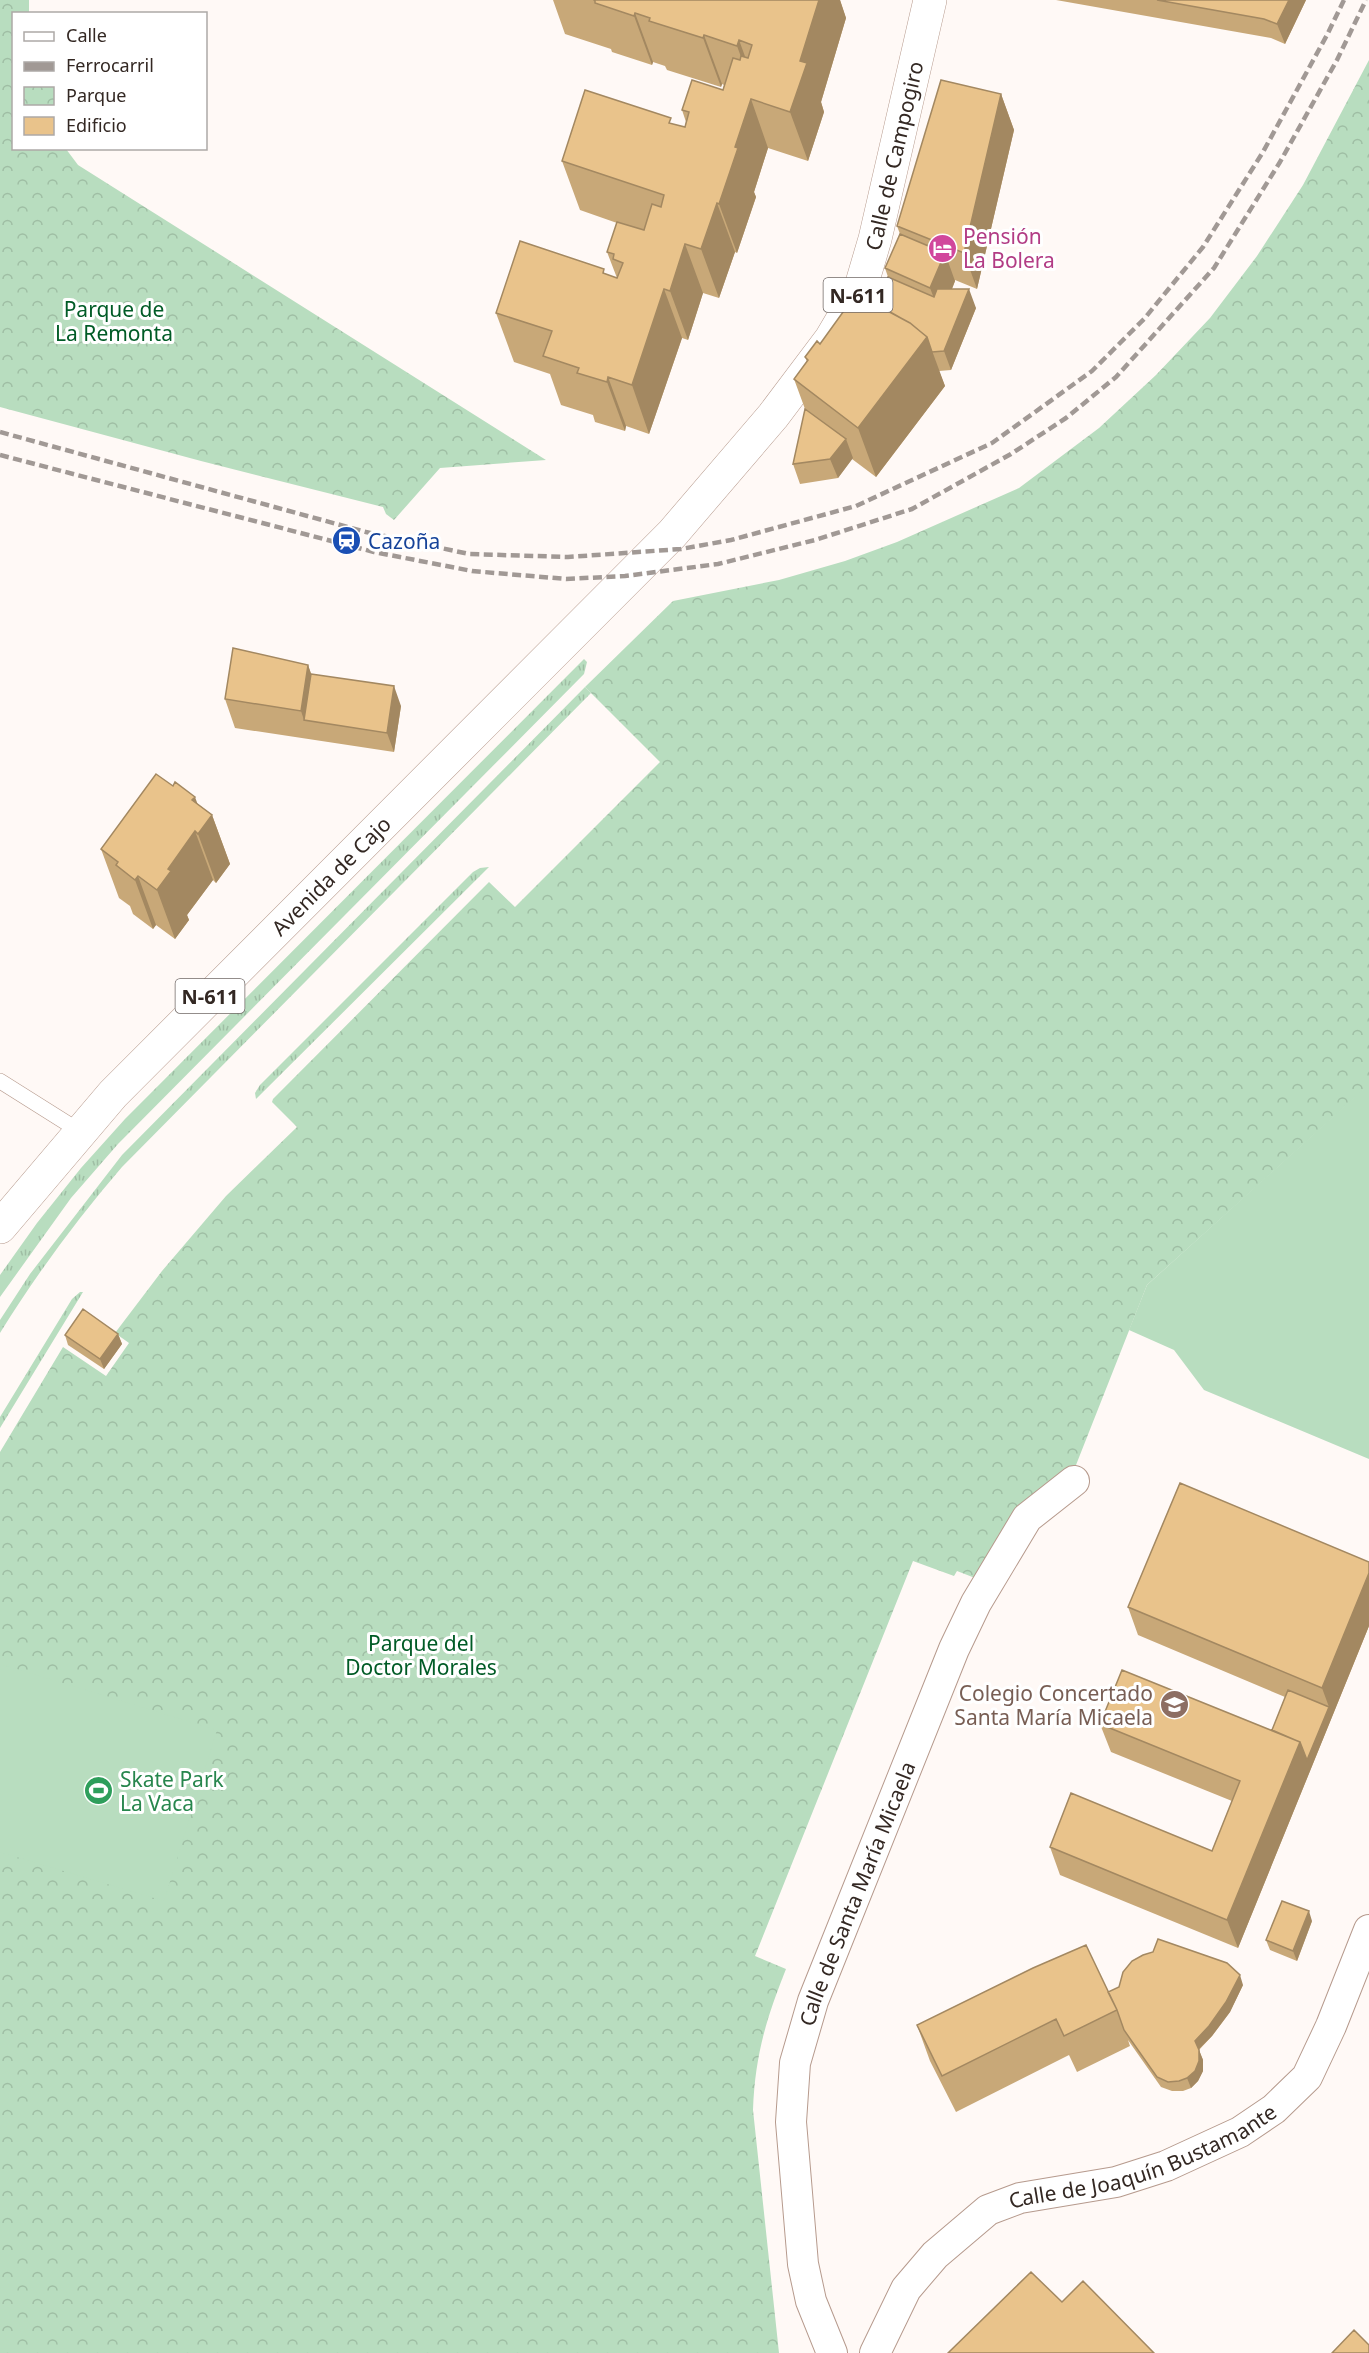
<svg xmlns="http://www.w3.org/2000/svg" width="1369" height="2353" font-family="'Noto Sans',sans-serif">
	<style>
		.grass { fill: url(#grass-tufts) }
		.park { fill: url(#park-crowns) }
		.pitch { fill: #b8ddbf }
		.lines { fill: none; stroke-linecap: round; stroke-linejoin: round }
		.lane-casing { stroke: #b69a8d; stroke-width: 16 }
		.street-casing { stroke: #b69a8d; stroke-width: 32 }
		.highway-casing { stroke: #b69a8d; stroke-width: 34 }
		.lane { stroke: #fff; stroke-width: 15 }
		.street { stroke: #fff; stroke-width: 30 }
		.highway { stroke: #fff; stroke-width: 33 }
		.rail { stroke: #a19995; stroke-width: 4.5; stroke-dasharray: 9 4.5; stroke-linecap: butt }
		.wall { fill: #c8a878 }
		.shaded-wall { fill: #a38861 }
		.building { fill: #e9c38b; stroke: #a38861; stroke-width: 1.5 }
		.labels { text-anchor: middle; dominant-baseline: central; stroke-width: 6; stroke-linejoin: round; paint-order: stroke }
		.shield { fill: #fff; stroke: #706865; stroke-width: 1.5 }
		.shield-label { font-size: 20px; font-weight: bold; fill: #332823 }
		.street-label { font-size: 21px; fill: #332823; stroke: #fff }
		.hotel-label { font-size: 21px; fill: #b23c85; stroke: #fff; text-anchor: start }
		.park-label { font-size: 21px; fill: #005b26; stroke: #fff }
		.transit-label { font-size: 21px; fill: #164399; stroke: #fff; text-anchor: start }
		.education-label { font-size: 21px; fill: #785e54; stroke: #fff; text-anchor: end }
		.leisure-label { font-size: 21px; fill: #27864d; stroke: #fff; text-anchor: start }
	</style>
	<defs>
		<pattern id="grass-tufts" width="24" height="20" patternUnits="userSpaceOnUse" patternTransform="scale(1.5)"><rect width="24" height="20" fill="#b8ddbf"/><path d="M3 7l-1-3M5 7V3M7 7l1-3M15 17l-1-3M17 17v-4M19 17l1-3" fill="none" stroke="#9fbea4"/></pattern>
		<pattern id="park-crowns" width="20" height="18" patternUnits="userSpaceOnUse" patternTransform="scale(1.5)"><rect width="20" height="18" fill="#b8ddbf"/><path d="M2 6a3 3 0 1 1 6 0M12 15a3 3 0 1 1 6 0" fill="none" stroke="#9fbea4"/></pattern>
	</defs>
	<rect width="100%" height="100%" fill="#fff9f6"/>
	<path class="grass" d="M584,659L587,662L584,674L118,1144L71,1198L0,1297V1275L37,1223L81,1168L125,1119Z
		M585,687L591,693L122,1167C77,1219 36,1275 0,1333V1320L30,1274L122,1155Z
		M489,867L256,1099L255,1093L260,1085L473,872L480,868Z
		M80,1292H83L0,1428V1417L72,1299Z"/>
	<path class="park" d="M0,0H29V13L14,14V148L66,149L78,165L546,460L440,468L394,520L386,514L383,507L201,461L0,407Z
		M1369,60V1085L1147,1285L1076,1465L1041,1489L975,1578L957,1571L954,1576L913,1561L755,1956L786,1969C766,2019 755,2056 753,2110L779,2353H0V1452L63,1347L106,1376L129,1343L115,1333L162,1271L226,1196L297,1127L272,1102L273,1099L489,882L515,907L660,762L585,687L673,601L779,580L845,561L897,542L1019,488L1099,428L1156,375L1210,318L1257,256L1303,185Z"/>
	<path class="pitch" d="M1369,1084V1459L1204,1390L1174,1350L1129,1330L1147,1285Z
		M0,1664L217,1730L164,1901L0,1852Z"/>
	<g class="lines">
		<defs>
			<path id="lane" d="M0,1081L81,1132"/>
			<g id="street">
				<path id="s1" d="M832,2353L811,2301L803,2264L791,2122L795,2063L813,2001L954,1649L976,1603L1027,1518L1074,1481"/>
				<path id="s2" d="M875,2353L906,2289L935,2255L988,2210L1020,2198L1116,2182L1166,2166L1240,2132L1274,2109L1307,2077L1331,2026L1369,1930"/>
			</g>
			<g id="highway">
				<path id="s3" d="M0,1227L113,1094L672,534L773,416L831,339L860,290L875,239L930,0"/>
			</g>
		</defs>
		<use href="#lane" class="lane-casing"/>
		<use href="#street" class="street-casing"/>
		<use href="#highway" class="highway-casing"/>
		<use href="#lane" class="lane"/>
		<use href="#street" class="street"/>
		<use href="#highway" class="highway"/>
		<path class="rail" d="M0,432L366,532L469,554L568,557L681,549L731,540L856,506L992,443L1092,371L1144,319L1203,247L1263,152L1327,35L1344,0
			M0,455L374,552L472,571L566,579L625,576L718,564L815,540L912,509L1011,454L1066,418L1116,377L1214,268L1280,162L1337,60L1366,0"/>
	</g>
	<path class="wall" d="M553,0H840L846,18L821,102L824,112L808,161L768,148L754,192L756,197L737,253L735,252L719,298L703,293L688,340L682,338L649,434L626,426L625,431L595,422L593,415L561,405L550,374L514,362L496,313L606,274L617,278L607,252L617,223L580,210L562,161L673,124L685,127L686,122L682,110L723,90L724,85L722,84L721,87L667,70L665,66L653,62L652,65L612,52L611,49L565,34Z
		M1056,0H1306L1285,44L1271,38Z
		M1001,94L1014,130L977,289L955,280V281L952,289L976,308L951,370L939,371L945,386L876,477L852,459L838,478L800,484L793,464L805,409L794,379L807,362L805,357L820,344L876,304L888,277L885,268L900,234L897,226Z
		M308,665L311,674L401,706L394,752L235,728L225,699Z
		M198,804L212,815L230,864L216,883L213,880L187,915L189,920L175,939L156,925L153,929L133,914L130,906L119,898L101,849Z
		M118,1334L122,1344L104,1369L68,1345L65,1335Z
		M1369,1562V1626L1238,1948L1060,1875L1050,1847L1212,1851L1232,1801L1111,1752L1100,1724L1272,1730L1285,1697L1138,1635L1128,1607Z
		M1312,1921L1297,1961L1270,1950L1266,1940Z
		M1243,1985L1230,2012L1212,2036L1199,2050L1203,2060V2071L1198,2081L1191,2088L1183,2091H1172L1161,2087L1128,2040L1130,2046L1077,2072L1069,2055L956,2112L930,2061L917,2025L1108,1992Z"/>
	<path class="shaded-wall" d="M819,0H840L846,18L821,102L824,112L808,161L790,112L800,61Z
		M1289,0H1306L1285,44L1277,24Z
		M635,13L653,62L652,65L634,16Z
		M704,35L722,84L721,87L703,38Z
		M739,40L757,89L755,95L737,46Z
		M1001,94L1014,130L977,289L964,253Z
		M751,99L768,148L754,192L756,197L737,253L719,204L735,147Z
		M717,203L735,252L719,298L701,249Z
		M685,244L703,293L688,340L670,291Z
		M945,253L955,281L941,316L930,288Z
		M664,289L682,338L649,434L632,385Z
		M969,289L976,308L951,370L944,351Z
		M927,337L945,386L876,477L858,428Z
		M608,377L626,426L625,431L607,382Z
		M846,439L853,458L838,478L830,459Z
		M308,665L318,693L304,720L301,711Z
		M394,686L401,706L394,752L387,733Z
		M195,797L205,824L212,815L230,864L216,883L198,834L192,800Z
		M195,831L213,880L187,915L189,920L175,939L157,890L168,869Z
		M138,876L156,925L153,929L135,880Z
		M118,1334L122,1344L104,1369L100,1359Z
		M1369,1573V1626L1238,1948L1227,1920L1300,1742L1329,1707L1322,1688Z
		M1309,1911L1312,1921L1297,1961L1293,1951Z
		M1240,1975L1243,1985L1230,2012L1212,2036L1198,2050L1195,2041Z
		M1199,2050L1203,2060V2071L1198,2081L1191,2088L1187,2078Z"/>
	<path class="building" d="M594,0H819L800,61L807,63L790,112L751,99L735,147L738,148L719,204L717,203L701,249L685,244L670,291L664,289L632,385L608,377L607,382L577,373L579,368L543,356L552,331L496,313L520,241L604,269L603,273L617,278L623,263L613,259L614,254L607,252L617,222L644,230L652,204L661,207L664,195L562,161L585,90L671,118L669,123L685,127L689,112L682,110L692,80L723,90L733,58L740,60L741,56L748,58L752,45L739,40L737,46L704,35L703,38L649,21L650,18L635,13L634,16L595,3V1Z
		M1157,0H1289L1277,24L1264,19Z
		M941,80L1001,94L964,253L897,226Z
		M900,234L945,253L930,288L885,268Z
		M888,277L934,297L937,289H969L944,351L932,352L927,337L910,323L876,304Z
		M856,294L910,323L927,337L858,428L794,379L808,360L805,357L817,341L820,344Z
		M805,409L846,439L830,459L793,464Z
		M233,648L308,665L301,711L225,699Z
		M311,674L394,686L387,733L304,720Z
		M156,774L173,786L175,782L195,797L192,800L212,815L198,834L195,831L168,869L171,871L157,890L138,876L135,880L116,865L118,862L101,849Z
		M83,1309L118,1334L100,1359L65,1335Z
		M1180,1483L1369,1562V1573L1322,1688L1128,1607Z
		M1122,1670L1300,1742L1227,1920L1050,1847L1071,1793L1212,1851L1240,1781L1100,1724Z
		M1288,1690L1329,1707L1307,1760L1300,1742L1272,1730Z
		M1282,1901L1309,1911L1293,1951L1266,1940Z
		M1158,1939L1227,1963L1240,1975L1226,2002L1209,2026L1195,2041L1199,2050V2061L1195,2071L1187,2078L1179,2081L1168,2082L1157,2077L1124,2030L1117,2010L1108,1992L1119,1987L1123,1972L1132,1961L1143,1955L1153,1952Z
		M1086,1945L1117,2010L1064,2036L1056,2019L942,2076L917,2025L1033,1968Z
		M1031,2272L1062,2302L1083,2281L1154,2353H948Z
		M1354,2330L1369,2345V2353H1332Z"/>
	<defs>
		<symbol id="hotel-disc" viewBox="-11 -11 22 22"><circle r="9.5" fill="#d1479c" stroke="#fff"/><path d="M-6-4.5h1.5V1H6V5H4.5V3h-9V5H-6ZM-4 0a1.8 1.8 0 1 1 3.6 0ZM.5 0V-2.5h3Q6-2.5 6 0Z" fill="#fff"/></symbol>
		<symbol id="station-disc" viewBox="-11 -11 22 22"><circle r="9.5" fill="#1a4fb4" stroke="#fff"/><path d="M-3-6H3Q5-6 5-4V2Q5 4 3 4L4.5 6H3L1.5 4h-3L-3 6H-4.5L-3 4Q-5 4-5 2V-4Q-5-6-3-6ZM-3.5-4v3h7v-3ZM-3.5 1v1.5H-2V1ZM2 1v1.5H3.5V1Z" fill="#fff"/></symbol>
		<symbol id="school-disc" viewBox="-11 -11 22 22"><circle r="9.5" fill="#8d6e63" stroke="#fff"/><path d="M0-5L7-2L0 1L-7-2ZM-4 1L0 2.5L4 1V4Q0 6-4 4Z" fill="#fff"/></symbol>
		<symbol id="stadium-disc" viewBox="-11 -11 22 22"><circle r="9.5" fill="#2e9e5b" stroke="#fff"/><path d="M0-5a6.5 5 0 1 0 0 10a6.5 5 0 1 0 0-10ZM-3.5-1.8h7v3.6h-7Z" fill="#fff"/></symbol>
	</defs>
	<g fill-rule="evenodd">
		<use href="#hotel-disc" x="926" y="232" width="33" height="33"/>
		<use href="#station-disc" x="330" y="524" width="33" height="33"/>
		<use href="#school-disc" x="1158" y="1688" width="33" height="33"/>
		<use href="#stadium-disc" x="82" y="1774" width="33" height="33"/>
	</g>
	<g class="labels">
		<g class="shield">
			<rect x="823.5" y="278" width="69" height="34" rx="4.5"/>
			<rect x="175.5" y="979" width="69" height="34" rx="4.5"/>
		</g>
		<g class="shield-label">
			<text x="858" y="295">N-611</text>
			<text x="210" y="996">N-611</text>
		</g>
		<g class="street-label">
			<text stroke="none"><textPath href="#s3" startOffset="1413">Calle de Campogiro</textPath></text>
			<text stroke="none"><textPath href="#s3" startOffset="483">Avenida de Cajo</textPath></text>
			<text stroke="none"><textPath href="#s1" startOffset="476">Calle de Santa María Micaela</textPath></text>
			<text stroke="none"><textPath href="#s2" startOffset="350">Calle de Joaquín Bustamante</textPath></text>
		</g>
		<g class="hotel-label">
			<text x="963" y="236">Pensión<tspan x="963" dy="24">La Bolera</tspan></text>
		</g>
		<g class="park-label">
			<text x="114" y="309">Parque de<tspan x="114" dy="24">La Remonta</tspan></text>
			<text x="421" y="1643">Parque del<tspan x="421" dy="24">Doctor Morales</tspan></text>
		</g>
		<g class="transit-label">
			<text x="368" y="541">Cazoña</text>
		</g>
		<g class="education-label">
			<text x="1153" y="1693">Colegio Concertado<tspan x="1153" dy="24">Santa María Micaela</tspan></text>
		</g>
		<g class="leisure-label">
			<text x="120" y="1779">Skate Park<tspan x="120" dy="24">La Vaca</tspan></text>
		</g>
	</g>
	<rect x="12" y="12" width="195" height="138" fill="#ffffff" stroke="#ada9a7" stroke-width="1.5"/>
	<rect x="24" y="32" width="30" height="9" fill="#ffffff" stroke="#ada9a7" stroke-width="1.5"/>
	<text x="66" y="42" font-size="18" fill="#332823">Calle</text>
	<rect x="24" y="62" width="30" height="9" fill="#a19995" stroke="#ada9a7" stroke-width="1.5"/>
	<text x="66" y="72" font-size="18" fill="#332823">Ferrocarril</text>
	<rect x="24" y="87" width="30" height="18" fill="url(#park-crowns)" stroke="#ada9a7" stroke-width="1.5"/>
	<text x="66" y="102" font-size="18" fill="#332823">Parque</text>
	<rect x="24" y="117" width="30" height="18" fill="#e9c38b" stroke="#ada9a7" stroke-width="1.5"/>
	<text x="66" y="132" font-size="18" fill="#332823">Edificio</text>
</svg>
